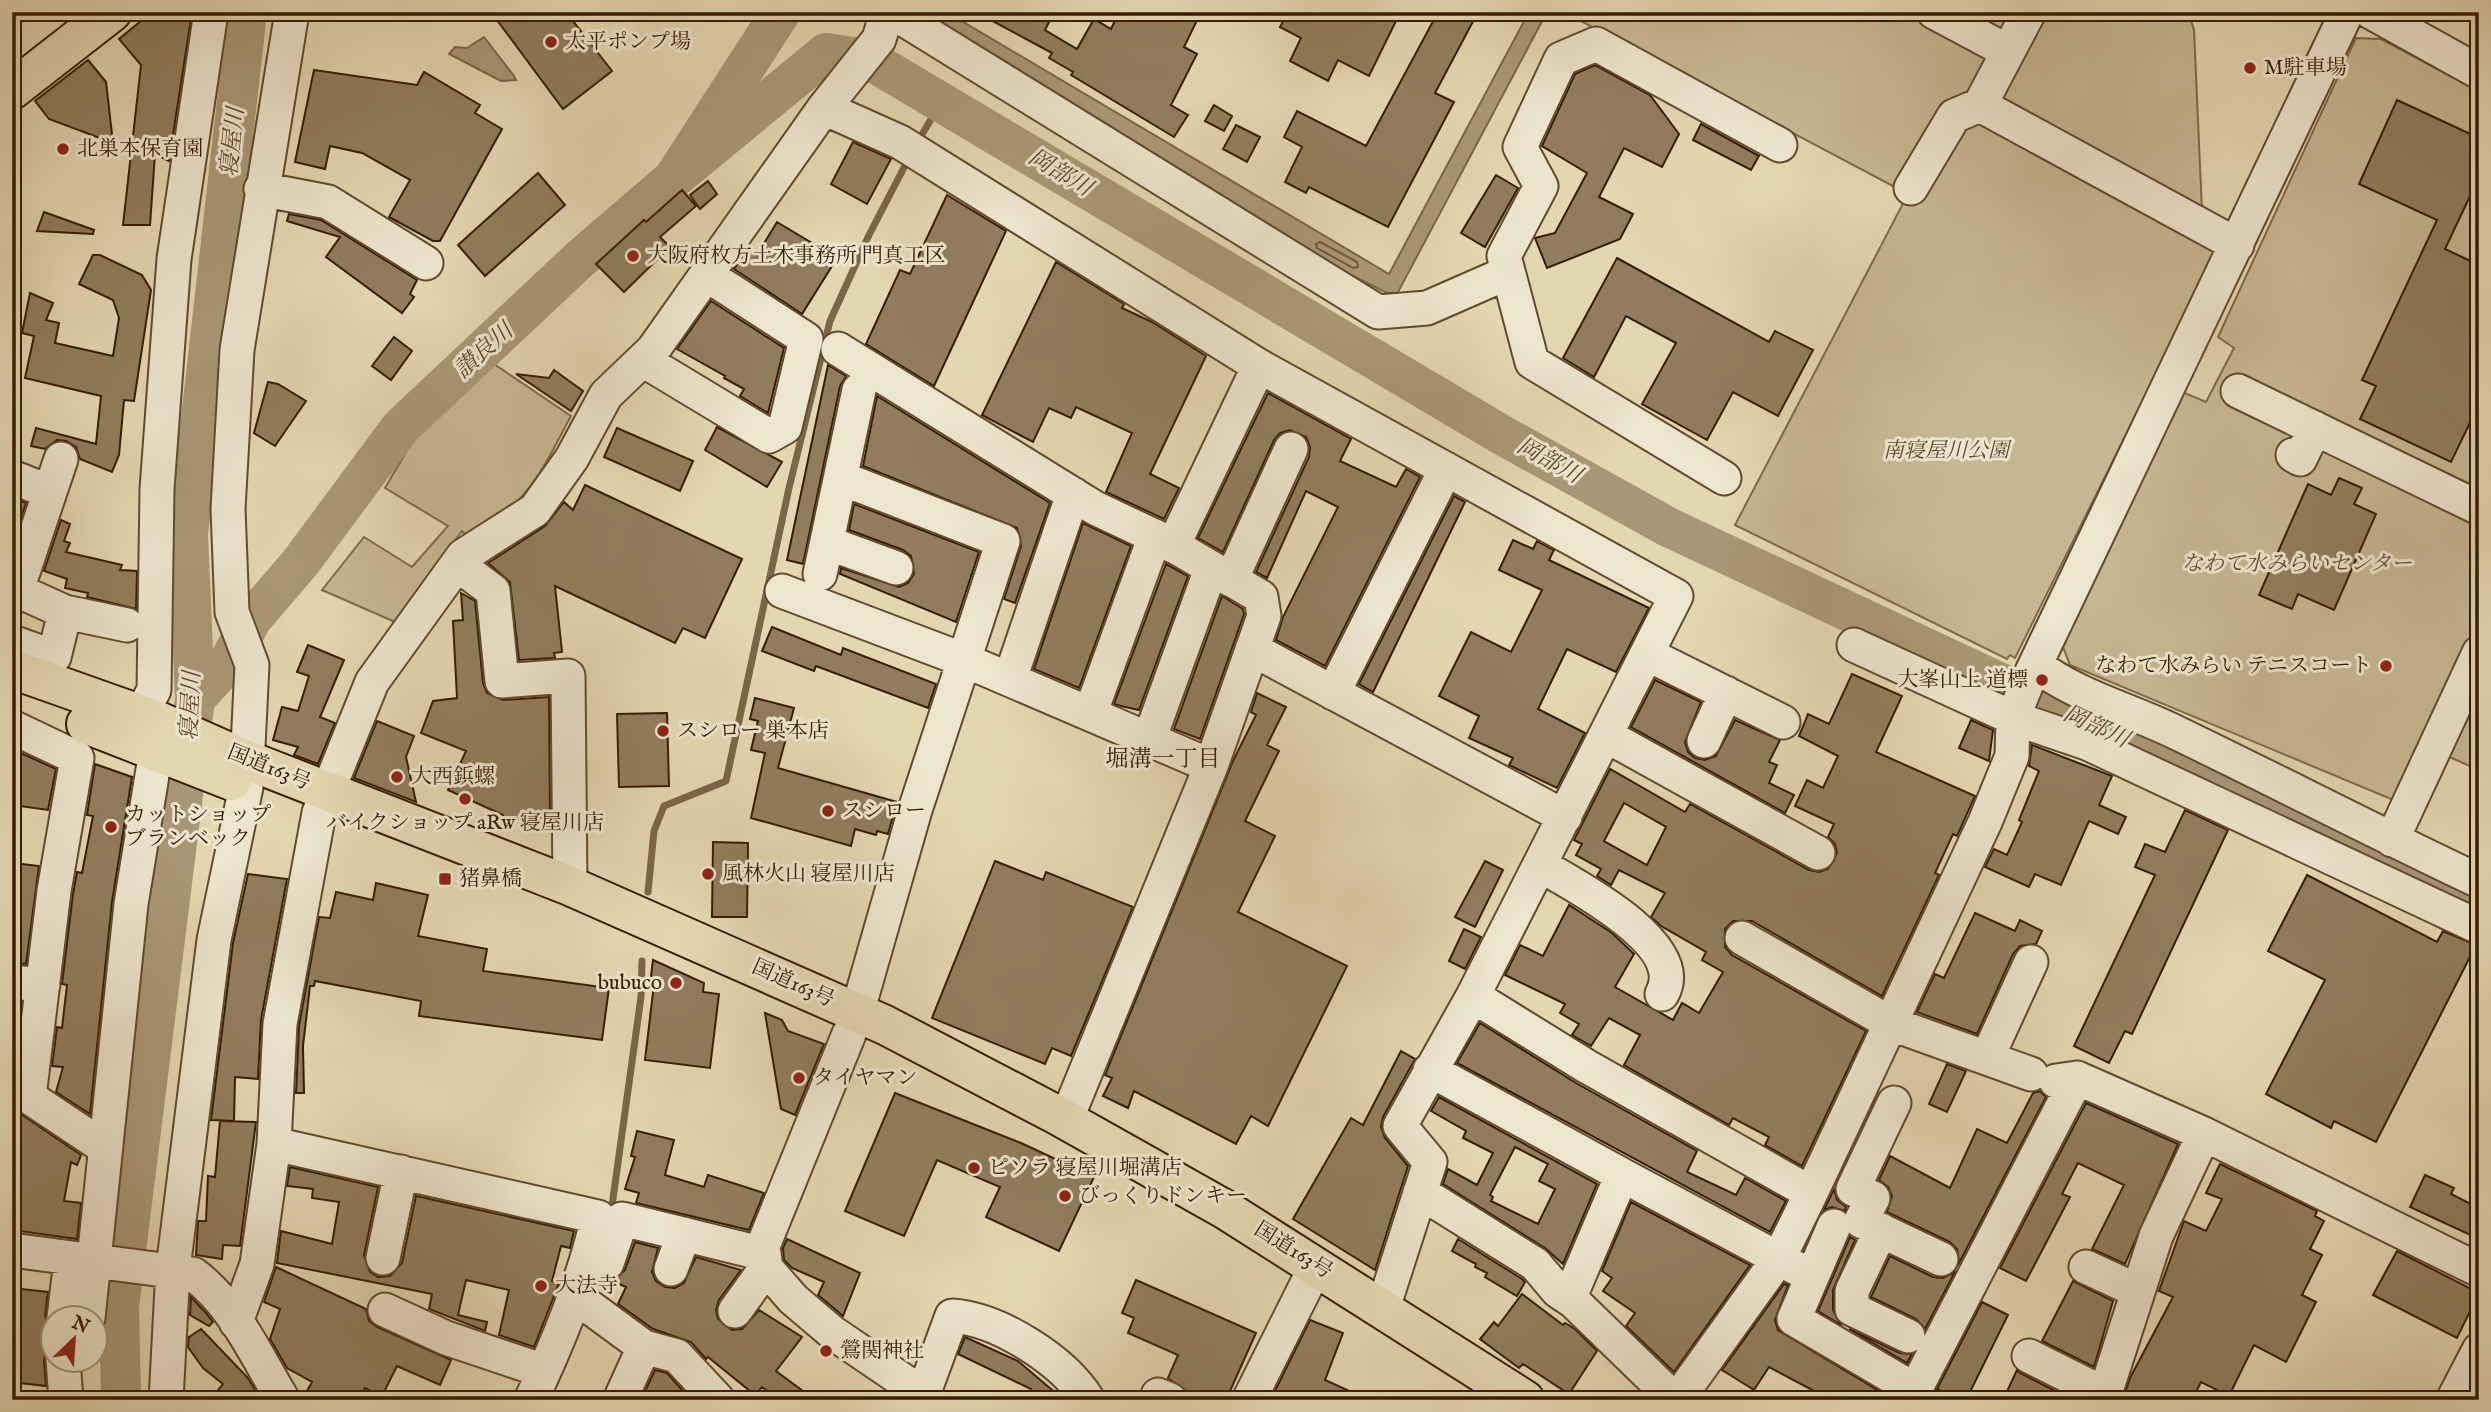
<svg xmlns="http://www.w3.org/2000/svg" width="2491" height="1412" font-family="'IM FELL English','Noto Serif JP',serif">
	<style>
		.green { fill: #c6b794; stroke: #7e6a4c; stroke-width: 2 }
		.water { fill: #a89776; stroke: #7a6648; stroke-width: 2 }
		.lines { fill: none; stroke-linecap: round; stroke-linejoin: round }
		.shore { stroke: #6f5a3c; stroke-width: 2 }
		.stream { stroke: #7a6648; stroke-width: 7 }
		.river { stroke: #a89776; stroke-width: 40 }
		.building { fill: #907d5e; stroke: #361c03; stroke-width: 2; fill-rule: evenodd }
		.minor-casing { stroke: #614b2f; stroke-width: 37 }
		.major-casing { stroke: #361c03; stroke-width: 42 }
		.highway-casing { stroke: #361c03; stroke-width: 42 }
		.minor { stroke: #ede5cd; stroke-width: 33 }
		.major { stroke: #e3d7b2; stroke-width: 38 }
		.highway { stroke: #e3d7b2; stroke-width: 38 }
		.poi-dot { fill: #8f2418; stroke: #ede5cd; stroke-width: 2.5 }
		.labels { text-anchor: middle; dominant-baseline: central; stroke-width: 6; stroke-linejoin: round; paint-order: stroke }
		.poi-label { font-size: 21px; fill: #361c03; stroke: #ede5cd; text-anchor: start }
		.park-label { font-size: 21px; font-style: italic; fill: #614a2e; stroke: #ede5cd }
		.street-label { font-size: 21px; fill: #361c03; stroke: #ede5cd }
		.water-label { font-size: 23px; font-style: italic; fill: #5e472b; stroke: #ede5cd }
		.neighbourhood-label { font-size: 23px; fill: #361c03; stroke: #ede5cd }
	</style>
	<rect width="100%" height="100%" fill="#e3d7b2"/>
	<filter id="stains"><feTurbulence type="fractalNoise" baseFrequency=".00286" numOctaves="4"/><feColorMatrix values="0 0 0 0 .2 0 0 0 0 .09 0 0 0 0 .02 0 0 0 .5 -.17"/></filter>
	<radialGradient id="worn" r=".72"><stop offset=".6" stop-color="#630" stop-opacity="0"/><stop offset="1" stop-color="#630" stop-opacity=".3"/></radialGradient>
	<path class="green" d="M1564,12H2188L2194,30L2202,211L2229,227L2015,658L2010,655L2007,659L1735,525L1908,194Z
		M2356,38L2381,39L2479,91V770L2447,756L2403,804L2070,665L2063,647L2178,390L2206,402L2234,348L2218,337Z
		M491,362L571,416C554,447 537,486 509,509C497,519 480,527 466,535L462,531L395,622L322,590L364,537L412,567L448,526L385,488L419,430Z"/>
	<path class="water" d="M938,12H954L955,17L1389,274L1529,12H1547L1397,294L1387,293L1339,269L935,25Z
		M484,37L514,76L516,80L501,81L449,54L455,47L467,48Z"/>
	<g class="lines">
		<path class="shore" d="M1320,242L1357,262L1358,267L1353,268L1317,248L1316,244Z"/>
		<path class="stream" d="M917,143L940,104
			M648,892L654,831L664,806L726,781L789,488L830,321L869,235L910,156
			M611,1213L641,997L642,961
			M2473,1400L2479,1388"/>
		<path class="river" d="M673,179L826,53L868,59L1502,435L1668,527L2479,907
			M195,699L228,663L252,619L300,563L401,427L580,259L673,179L781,12
			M121,1400L119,1306L195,699L188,534L247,12"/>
	</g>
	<path class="building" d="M152,12H192L169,161L155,154L150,225H123L141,65L119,39Z
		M491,12H566L612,71L563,109Z
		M976,12H1054L1045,30L1077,49L1094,19L1111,29L1119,12H1201L1184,47L1197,54L1171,105L1188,115L1174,137L1071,75L1073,72L1049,58L1052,53Z
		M1288,12H1377L1396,21L1369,76L1338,60L1328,81L1290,61L1301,38L1280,27Z
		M1438,12H1478L1435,93L1454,102L1388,227L1309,187L1306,193L1285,182L1302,147L1284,137L1297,111L1366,146Z
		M88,60L106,82L113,143L49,119L35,101Z
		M1595,65L1650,95L1679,134L1662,167L1624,148L1599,197L1633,214L1620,239L1547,268L1535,238L1555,233L1587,173L1542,146L1575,74Z
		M314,70L417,85L424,72L480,105L475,113L502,129L440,241H433L389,217L410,180L362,153L330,146L325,169L295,162Z
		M2397,100L2479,138V177L2445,249L2479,265V404L2451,462L2360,419L2376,386L2362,380L2437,220L2359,184Z
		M1214,105L1232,116L1224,131L1205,121Z
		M1701,124L1759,156L1751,170L1693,140Z
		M1236,125L1260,137L1247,162L1223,149Z
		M853,142L891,159L867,204L831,184Z
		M538,173L565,205L485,276L458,245Z
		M1496,175L1518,188L1485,247L1461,233Z
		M708,181L717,194L700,209L690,195Z
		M682,190L696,206L660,237L670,247L624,292L596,264L644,220L646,222Z
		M947,195L1006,231L934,386L866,344L900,270L910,274Z
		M44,212L94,230L93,234L37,231Z
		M289,214L321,220L417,280L410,294L414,297L402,313L326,257L340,237L287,221Z
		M777,222L837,258L802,314L734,269L748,249L757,255Z
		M93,255H100L142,275L151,290L134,401L124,400L119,455L112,472L80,459L76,447L66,441L57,440L45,449L31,446L36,428L96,444L101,396L25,378L34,336L22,333L30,293L53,303L46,320L59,323L55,343L113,356L119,318L113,300L79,284Z
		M1617,258L1769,342L1775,331L1813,350L1778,416L1733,392L1707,440L1642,404L1676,343L1626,316L1594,377L1563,358Z
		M1056,262L1124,304L1122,308L1152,322L1206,356L1150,474L1179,488L1164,519L1106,492L1132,433L1076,407L1071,418L1049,408L1033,442L982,415Z
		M711,301L784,348L768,413L740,396L744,389L724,378L725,376L677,349Z
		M394,337L412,351L391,380L372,366Z
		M828,365L846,376L840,386L803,564L787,560Z
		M554,370L583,391L571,411L516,374L549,378Z
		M268,382L278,384L306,401L275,446L254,433Z
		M1268,393L1351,439L1340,461L1396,487L1406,469L1420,477L1325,666L1276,640L1283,617L1338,507L1306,491L1267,578L1256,572L1309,457L1310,447L1306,437L1290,430L1280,433L1274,440L1223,552L1198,538Z
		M877,396L1050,503L1015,603L1004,599L1021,546L1017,528L863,466Z
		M717,427L782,462L767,487L705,450Z
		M617,428L693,461L680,491L604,457Z
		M2339,478L2362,488L2354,504L2376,514L2334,610L2298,594L2292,609L2259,595L2308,484L2331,495Z
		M585,485L742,559L705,638L683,628L675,643L555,586L562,652L554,653L555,658L519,660L510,582L488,563L545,526L564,502L573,510Z
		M1454,496L1465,502L1373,692L1359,684Z
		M12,498L26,503L20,521L12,519Z
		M854,504L979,552L956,622L840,574L841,568L899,587L908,583L914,574L911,556L903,550L849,530Z
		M61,520L70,524L64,541L70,543L66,552L122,565L120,570L137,571L136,609L87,597L88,593L65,588L67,579L44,571Z
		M1083,523L1131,546L1079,688L1034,669Z
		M1513,540L1533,549L1537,541L1554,550L1549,560L1649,608L1616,672L1567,649L1538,709L1585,733L1557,788L1509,765L1513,758L1469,738L1479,716L1439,696L1471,632L1511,652L1542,590L1499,570Z
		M1166,564L1188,576L1139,710L1121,706L1114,704Z
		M461,593L475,601L483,683L487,693L503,700L549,697L550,817L504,819L503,815L448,790L466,751L421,733L433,701L457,698L453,621L463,620Z
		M1222,596L1243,609L1244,614L1200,739L1174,729Z
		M772,627L841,655L843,648L936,684L928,708L816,666L814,671L762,651Z
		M308,645L344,660L320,717L335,723L318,764L294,755L298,747L273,740L282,707L298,711L309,676L297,672Z
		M1852,674L1902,696L1876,752L1975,796L1957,836L1953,834L1935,873L1939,875L1882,996L1752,921H1733L1725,929V947L1732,955L1866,1031L1802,1166L1765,1145L1769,1137L1733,1118L1729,1125L1624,1065L1640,1035L1609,1018L1591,1046L1572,1035L1579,1024L1560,1013L1565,1004L1505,975L1520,945L1543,956L1569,905L1612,933L1634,954L1615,987L1673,1020L1682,1003L1699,1013L1723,972L1702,960L1706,952L1661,926L1651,917L1665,893L1619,870L1611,885L1597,876L1601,869L1576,855L1582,844L1574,840L1610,769L1685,812L1690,804L1809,870L1819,872L1828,869L1837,853L1835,844L1828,837L1834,824L1795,806L1807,780L1823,788L1838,756L1799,736L1808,714L1829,724ZM1624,803L1666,827L1647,865L1604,841Z
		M1655,680L1701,702L1685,742L1688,752L1695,758L1705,760L1716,756L1735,720L1780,740L1769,762L1777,765L1769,783L1794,795L1785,813L1631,727Z
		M1257,693L1286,707L1267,745L1279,751L1245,821L1275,836L1238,912L1347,966L1268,1126L1251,1116L1236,1144L1134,1091L1128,1108L1103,1096L1112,1078L1105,1075L1233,761L1256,715L1251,712Z
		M755,698L794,708L778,768L897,802L888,834L877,831L876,835L855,829L851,846L751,818L765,753L751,750L758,721L750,719Z
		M667,713L669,786L619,787L617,714Z
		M1971,720L1993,730L1989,761L1959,748Z
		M377,721L414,736L406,757L416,802L354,778Z
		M2032,745L2112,776L2099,805L2126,817L2118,834L2089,821L2061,885L2035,874L2029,887L1985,867L1994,849L2007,855L2022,822L2019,820L2039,771L2029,766Z
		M12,749L56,769L48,810L12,805Z
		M95,764L132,777L112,902L90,1114L56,1092L63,1067L52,1066L57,1027L62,1028L67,985L62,984L73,894L77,872L82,873L93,816L87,815Z
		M2185,810L2228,830L2132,1034L2125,1031L2109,1063L2074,1046L2155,875L2135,867L2145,844L2165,852Z
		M713,842L748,843L747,917H712Z
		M995,861L1043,880L1046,872L1133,907L1071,1056L1052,1048L1045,1064L932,1018Z
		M1485,861L1503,870L1475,927L1455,917Z
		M14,863L39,866L26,964L12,963Z
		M248,874L287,879L261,1020L258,1079L235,1077L234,1121L211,1120L233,943Z
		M2307,875L2437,942L2443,931L2476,945L2376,1142L2334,1121L2331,1128L2266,1094L2325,980L2268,951Z
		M376,883L428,895L418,936L487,949L483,971L609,988L602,1040L419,1016L421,1001L315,981L314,986H310L303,1046L304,1093H296L299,1026L319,917L330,918L336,892L373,900Z
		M1975,913L2015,931L2020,920L2042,931L2036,944L2020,946L2013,954L1977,1034L1917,1012L1935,974L1944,978Z
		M1464,929L1481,937L1465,969L1449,961Z
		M653,960L704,983L703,992L719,994L710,1068L645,1060L654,984H650Z
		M12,1001L21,1002L14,1062H12Z
		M765,1013L782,1020L788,1031L824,1044L795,1115L781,1109Z
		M1480,1023L1576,1083L1697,1151L1687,1172L1736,1195L1745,1178L1786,1201L1770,1232L1457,1063Z
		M1401,1051L1415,1059L1383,1117L1381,1127L1385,1138L1408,1166L1375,1270L1293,1219L1351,1118L1363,1125Z
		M1947,1064L1966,1071L1947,1112L1929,1104Z
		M2040,1091L2046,1097L1959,1263L1957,1249L1950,1242L1887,1212L1892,1196L1888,1187L1879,1180L1890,1156L1950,1188L1977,1129L2007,1143L2033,1093Z
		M895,1093L1021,1143L1094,1177L1059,1251L986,1217L1000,1187L937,1160L904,1236L845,1211Z
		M1439,1097L1597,1184L1563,1264L1545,1248L1443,1184L1448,1169L1477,1185L1493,1153L1463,1138L1466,1131L1431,1111ZM1515,1147L1548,1164L1539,1181L1555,1189L1538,1224L1491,1201L1493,1197L1490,1195Z
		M2086,1103L2178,1144L2125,1264L2092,1249L2124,1185L2078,1163L2062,1194L2070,1197L2026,1281L2000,1268Z
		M12,1108L81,1155L77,1165L71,1162L64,1201L81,1203L77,1239L12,1230Z
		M220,1121L256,1122L240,1246L223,1245L222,1259L196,1255L198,1221H206L208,1176L215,1177Z
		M637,1131L674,1140L665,1175L704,1187L708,1175L764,1193L749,1230L636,1203L639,1193L625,1189L635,1157L631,1156Z
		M2220,1164L2317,1211L2315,1216L2324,1221L2310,1249L2322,1255L2302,1295L2316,1302L2286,1362L2254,1345L2229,1396L2201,1382L2192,1400H2123L2130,1378L2173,1297L2159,1291L2184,1221L2206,1231L2222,1199L2206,1193Z
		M290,1167L378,1187L364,1255L370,1272L378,1277L390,1276L402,1263L416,1196L574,1231L570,1248L561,1246L552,1281L559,1283L534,1347L499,1335L509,1290L466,1280L458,1315L487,1322L485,1331L429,1309L432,1294L277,1263L281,1231L332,1244L339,1202L312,1198L313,1189L287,1186Z
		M2425,1175L2454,1188L2451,1194L2479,1208V1239L2410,1207Z
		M1834,1189L1837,1200L1846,1207L1845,1211L1832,1207L1824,1210Z
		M1631,1202L1750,1265L1674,1372L1626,1326L1635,1313L1603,1291L1612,1278L1602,1271Z
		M1850,1237L1855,1240L1833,1290V1310L1841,1325L1818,1311Z
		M787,1239L860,1273L843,1316L818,1295L824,1282L792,1268L784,1260L783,1248Z
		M1458,1239L1522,1279L1525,1282L1517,1296L1485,1277L1487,1273L1475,1267L1476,1264L1452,1251Z
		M635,1242L658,1248L652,1272L656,1281L665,1287L675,1288L684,1283L696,1257L741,1270L719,1300L716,1310L718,1319L732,1330L742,1329L759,1310L802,1337L776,1371L815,1400H780L762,1387L755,1395L708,1357L706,1359L691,1342L653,1329L618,1304L626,1287L612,1281L625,1270Z
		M2397,1251L2479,1293L2457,1338L2373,1295Z
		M1890,1256L1933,1277L1943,1278L1955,1272L1925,1329L1916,1319L1871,1297Z
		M276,1267L366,1309L369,1321L377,1327L451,1360L440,1385L397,1366L382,1396L365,1388L358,1400H302L312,1382L287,1368L270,1339L280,1309L264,1302Z
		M1136,1280L1256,1333L1226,1400H1204L1187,1392L1168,1378L1178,1355L1128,1333L1134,1318L1122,1313Z
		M2073,1281L2113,1301L2094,1367L2042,1341Z
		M1784,1284L1788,1285L1775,1320L1778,1330L1894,1400H1831L1769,1367L1754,1390L1722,1370Z
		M12,1288L48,1292L45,1316L52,1333V1344L46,1351L44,1361L46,1386L12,1382L17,1323L12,1322Z
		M1522,1294L1563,1325L1565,1323L1575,1329L1597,1351L1569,1394L1523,1364L1519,1368L1480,1339L1494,1322L1498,1326Z
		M191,1297L206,1313L213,1322L209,1326L190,1315Z
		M1982,1302L2008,1315L1966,1400H1959L1937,1389Z
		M1310,1320L1343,1333L1325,1380L1369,1400H1288L1274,1393Z
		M201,1329L248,1378L261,1400H210L223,1384L203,1368L188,1347L189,1337Z
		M1849,1329L1900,1353L1912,1354L1907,1363Z
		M965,1337L1018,1361L1064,1400H1026L1031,1389L958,1354Z
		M655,1370L667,1373L691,1400H641Z
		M2017,1370L2020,1373L2073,1400H2003Z"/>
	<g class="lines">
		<defs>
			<path id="minor" d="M892,12L1378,312L1427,308L1507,273
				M1934,12L2007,51
				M2029,12L1980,105L2237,245
				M2371,12L2479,72
				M824,108L900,142L1259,366L1676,596L1473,996L1400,1126L1430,1162L1383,1308
				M1911,188L1954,116L1980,105
				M261,189L328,202L426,263
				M838,349L1095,508L1169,543L1261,597L1264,616L1211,766L1066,1120
				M643,360L769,436L785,427L806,339L707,275
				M2238,391L2479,508
				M2293,455L2300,459L2315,428
				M12,477L50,492
				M1724,478L1532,362L1504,256L1541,186L1520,147L1561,59L1596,44L1780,145
				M843,479L1003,541L915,810L857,1013
				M828,543L896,568
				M1173,546L1259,366
				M457,564L493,591L502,681L568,676L570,886
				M820,574L859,390
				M1231,580L1291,449
				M12,588L65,612L127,625
				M17,590L61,459
				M782,591L964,660L1211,766
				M12,642L54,657L65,612
				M1854,645L2013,718L2087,743L2479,927
				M1252,649L1565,817
				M1647,654L1783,722
				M2036,665C2078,697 2128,709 2175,732C2277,781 2377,833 2479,881
				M1010,679L1073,494
				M1333,693L1446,469
				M1090,714L1155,536
				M140,716L154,690L157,489L174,259L211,12
				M12,727L77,758L54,891L29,1097L104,1147
				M1607,736L1818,853
				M1149,740L1211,569
				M1704,741L1726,693
				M2392,840L2479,653
				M1540,865C1574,885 1690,944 1662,994
				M1742,938L1892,1024L2031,1074
				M12,982L43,985
				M1473,996L1586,1066L1811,1193
				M849,1034L763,1246L766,1268L793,1299L833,1333L917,1390L923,1400
				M1987,1058L2031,962
				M1430,1070L1622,1175L1572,1292L1573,1301L1675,1400
				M2056,1081L2077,1078L2204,1134L2479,1270
				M1894,1103L1853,1189L1873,1198L1861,1221L1941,1259
				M1622,1175L1798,1269
				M1420,1192L1535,1264L1558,1291L1573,1301
				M1834,1226L1794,1319L1915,1390L2077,1078
				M1881,1230L1852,1291V1309L1908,1336
				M12,1250L193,1274C234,1304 257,1357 283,1400
				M383,1258L401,1172
				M607,1263L622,1219L764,1254
				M2086,1267L2138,1291
				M671,1269L684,1234
				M591,1308L644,1347L677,1356L718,1400
				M385,1310L446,1338L544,1371
				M735,1311L766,1268
				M64,1318L71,1260
				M88,1318L131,904L156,751
				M236,1322L257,1264L274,1144
				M2029,1356L2105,1394
				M63,1360L66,1400
				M919,1394L927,1384L952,1316C999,1319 1064,1361 1088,1400
				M1158,1395L1170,1400
				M166,1400L173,1269L214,940L246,787L252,665L232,612L228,509L237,350L292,12
				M531,1400C559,1340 583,1282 598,1217L274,1144L280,1024L319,813L372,682L463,556L535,510L572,458L606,395L653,350L824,108L879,39L887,12
				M620,1400L644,1347
				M1249,1400L1307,1284
				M1677,1400L1779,1258L1811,1193L1985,822L2012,756L2013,718L2029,678L2347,12
				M2103,1400L2156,1236L2204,1134
				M2453,1400L2479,1350"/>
			<path id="major" d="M12,90L112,12"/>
			<path id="highway" d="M12,669L156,720L242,758L570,886L885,1025L1057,1115L1226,1210L1525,1400
				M86,724L232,781"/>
		</defs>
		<use href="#minor" class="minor-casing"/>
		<use href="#major" class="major-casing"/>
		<use href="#highway" class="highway-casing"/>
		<use href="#minor" class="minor"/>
		<use href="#major" class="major"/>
		<use href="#highway" class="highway"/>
	</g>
	<g class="poi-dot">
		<circle cx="551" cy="42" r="7"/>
		<circle cx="2250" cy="68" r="7"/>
		<circle cx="63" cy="149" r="7"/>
		<circle cx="633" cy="256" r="7"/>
		<circle cx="2386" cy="666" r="7"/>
		<circle cx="2042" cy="680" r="7"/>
		<circle cx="663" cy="731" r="7"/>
		<circle cx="397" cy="777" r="7"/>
		<circle cx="465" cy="799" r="7"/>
		<circle cx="828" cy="811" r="7"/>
		<circle cx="111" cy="827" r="7"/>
		<circle cx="708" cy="874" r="7"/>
		<rect x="438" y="872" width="14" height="14" rx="3.5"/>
		<circle cx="676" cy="983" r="7"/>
		<circle cx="799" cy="1078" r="7"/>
		<circle cx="974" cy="1168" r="7"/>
		<circle cx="1065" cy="1196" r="7"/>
		<circle cx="541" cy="1286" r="7"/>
		<circle cx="826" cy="1351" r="7"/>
	</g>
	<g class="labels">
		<g class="poi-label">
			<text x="565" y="42">太平ポンプ場</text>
			<text x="2264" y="68">M駐車場</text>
			<text x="77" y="149">北巣本保育園</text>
			<text x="647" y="256">大阪府枚方土木事務所 門真工区</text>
			<text x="2372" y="666" text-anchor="end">なわて水みらい テニスコート</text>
			<text x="2028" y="680" text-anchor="end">大峯山上 道標</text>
			<text x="677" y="731">スシロー 巣本店</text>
			<text x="411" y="777">大西鋲螺</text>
			<text x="842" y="811">スシロー</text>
			<text x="125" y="815">カットショップ<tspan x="125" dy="24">ブランベック</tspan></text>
			<text x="465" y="823" text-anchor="middle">バイクショップ aRw 寝屋川店</text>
			<text x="722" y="874">風林火山 寝屋川店</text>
			<text x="459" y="879">猪鼻橋</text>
			<text x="662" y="983" text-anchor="end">bubuco</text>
			<text x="813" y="1078">タイヤマン</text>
			<text x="988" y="1168">ピソラ 寝屋川堀溝店</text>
			<text x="1079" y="1196">びっくりドンキー</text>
			<text x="555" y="1286">大法寺</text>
			<text x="840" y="1351">鶯関神社</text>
		</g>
		<g class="park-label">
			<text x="1946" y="451">南寝屋川公園</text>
			<text x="2297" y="564">なわて水みらいセンター</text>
		</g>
		<g class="street-label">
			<text transform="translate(269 768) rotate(22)">国道163号</text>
			<text transform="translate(793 984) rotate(24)">国道163号</text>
			<text transform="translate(1293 1251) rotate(32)">国道163号</text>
		</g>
		<g class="water-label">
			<text transform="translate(233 142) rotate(-84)">寝屋川</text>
			<text transform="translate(1060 173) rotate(31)">岡部川</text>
			<text transform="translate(484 351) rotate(-42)">讃良川</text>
			<text transform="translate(1549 461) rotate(29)">岡部川</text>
			<text transform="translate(191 706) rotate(-87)">寝屋川</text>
			<text transform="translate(2096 727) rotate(25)">岡部川</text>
		</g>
		<g class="neighbourhood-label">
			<text x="1163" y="759">堀溝一丁目</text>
		</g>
	</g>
	<rect width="2491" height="1412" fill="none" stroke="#e3d7b2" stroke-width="42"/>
	<rect x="14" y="14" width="2463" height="1384" fill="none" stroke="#361c03" stroke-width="3.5"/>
	<rect x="21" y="21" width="2449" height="1370" fill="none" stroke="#361c03" stroke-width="2"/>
	<g transform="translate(74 1339) rotate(25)"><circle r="33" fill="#ede5cd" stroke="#a4957c" stroke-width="2"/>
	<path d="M0-5L12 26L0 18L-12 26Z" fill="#8f2418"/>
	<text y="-10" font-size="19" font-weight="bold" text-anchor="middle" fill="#361c03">N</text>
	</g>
	<rect width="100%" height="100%" filter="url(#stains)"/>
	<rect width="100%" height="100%" fill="url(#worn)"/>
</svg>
